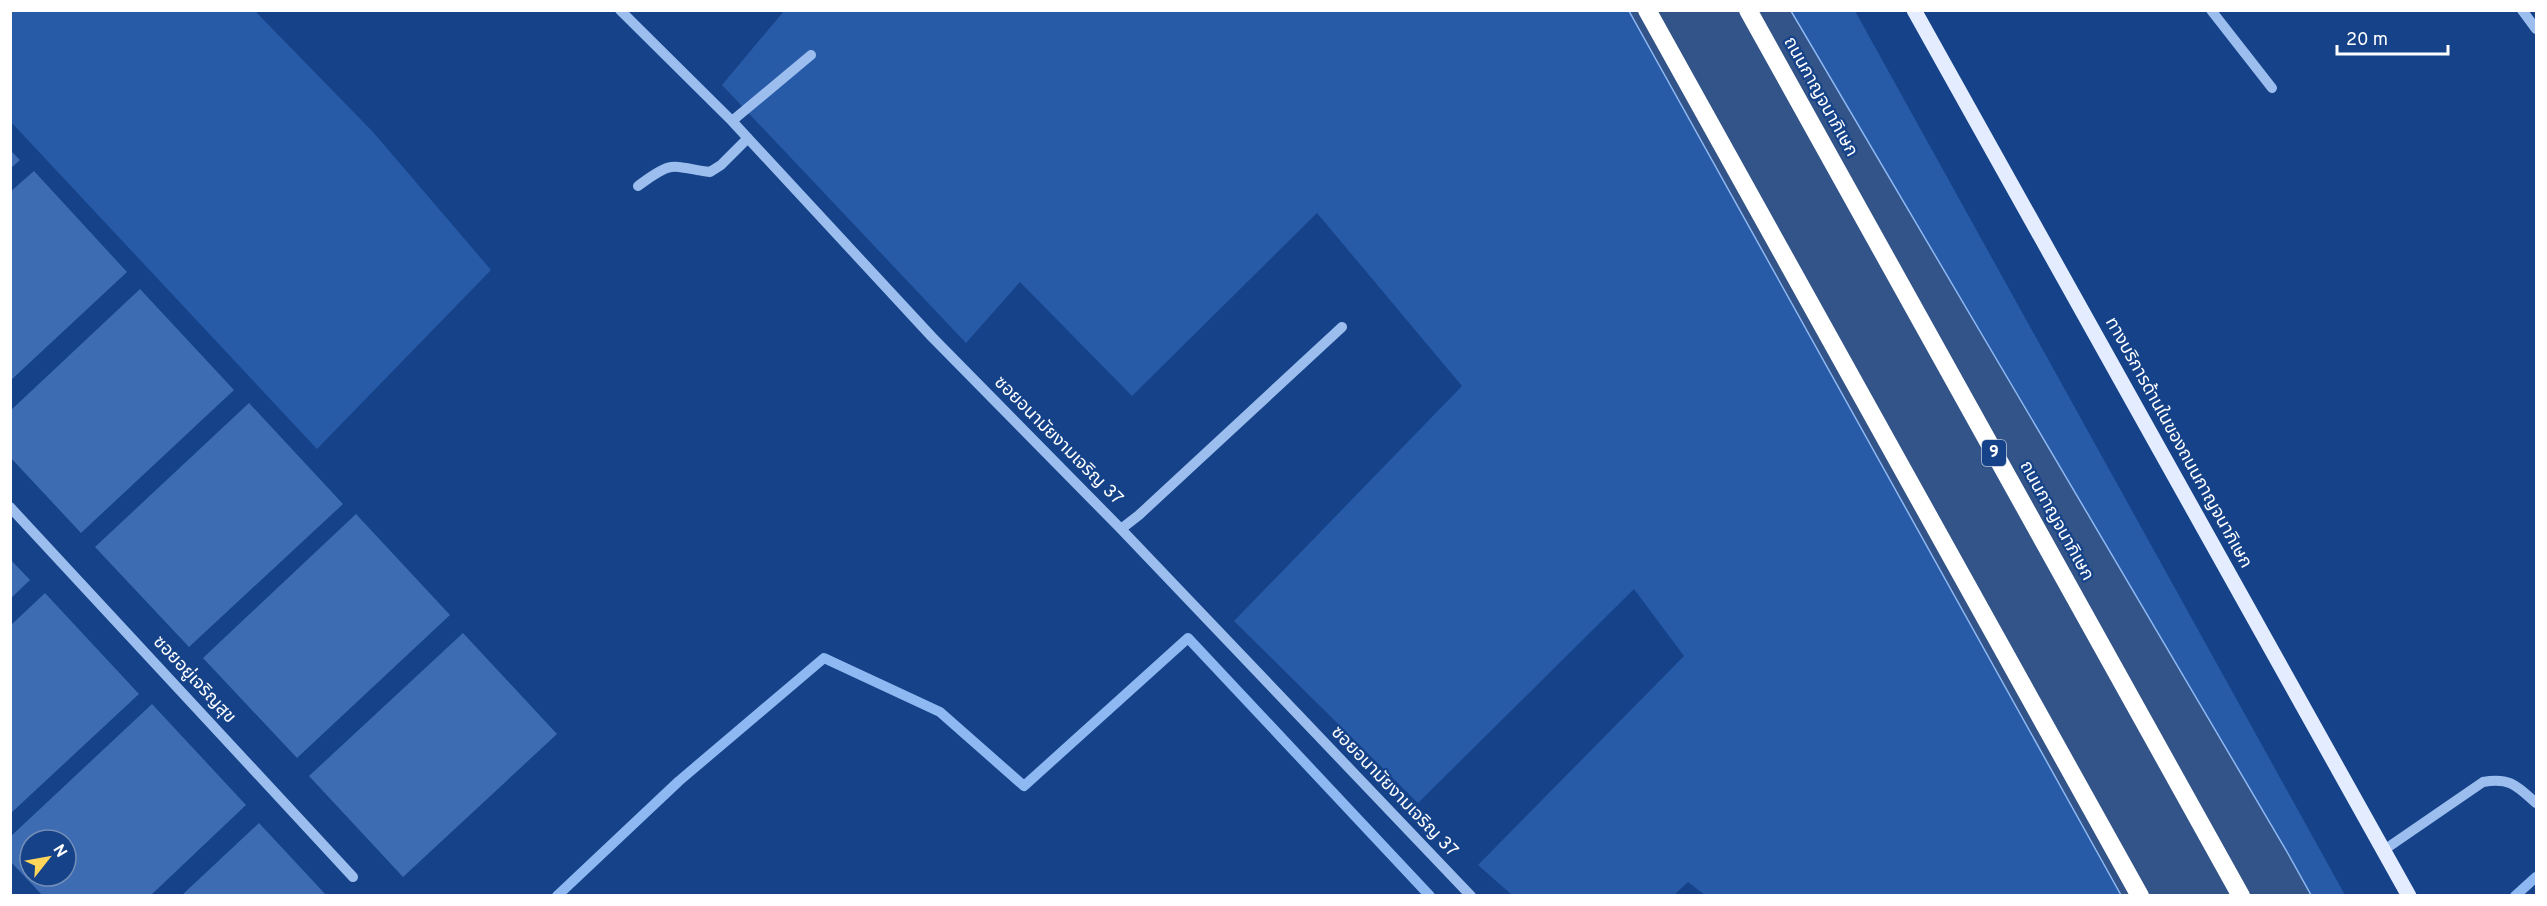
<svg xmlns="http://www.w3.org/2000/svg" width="2547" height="906" font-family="Overpass,'Noto Sans Thai',sans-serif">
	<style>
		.green { fill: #285ba7 }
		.water { fill: #325488; stroke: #8eb8f2; stroke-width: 1.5 }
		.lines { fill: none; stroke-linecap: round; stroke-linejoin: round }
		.stream { stroke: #8eb8f2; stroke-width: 10 }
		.building { fill: #3d6cb2; fill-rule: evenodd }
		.minor { stroke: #9cbeef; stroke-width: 10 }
		.major { stroke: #e4edff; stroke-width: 15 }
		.highway { stroke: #fff; stroke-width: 18 }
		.labels { text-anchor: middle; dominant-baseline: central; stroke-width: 4.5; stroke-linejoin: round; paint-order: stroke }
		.shield { fill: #154288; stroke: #b9c6db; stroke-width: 1.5 }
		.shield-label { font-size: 16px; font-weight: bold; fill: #fff }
		.street-label { font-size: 18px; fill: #fff; stroke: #154288 }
	</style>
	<rect width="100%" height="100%" fill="#154288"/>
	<path class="green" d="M11,10L255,11L373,132L491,270L317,449L11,122Z
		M784,11H1855L2345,895L1706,896L1688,882L1674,895H1512L1478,865L1684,656L1634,589L1418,803L1234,621L1462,386L1317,213L1132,396L1020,282L966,343L722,85Z"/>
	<path class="water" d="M1629,11H1791L2286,850L2311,895H2121Z"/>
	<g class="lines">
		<path class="stream" d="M557,896L679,781L824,658L940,712L1024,786L1188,638L1430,896
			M2515,896L2536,877"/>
	</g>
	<path class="building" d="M10,150L20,160L10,169Z
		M34,171L127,272L10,381V192Z
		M140,289L234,390L81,533L10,457V411Z
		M249,403L343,504L189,647L95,547Z
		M356,514L450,615L297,758L203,658Z
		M10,559L30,580L10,599Z
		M45,593L139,694L10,814V626Z
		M463,633L557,734L403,877L309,776Z
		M152,704L246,805L150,896H43L10,861V837ZM30,840H66V876H30Z
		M259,823L327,896H181Z"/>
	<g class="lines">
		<path class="minor" d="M620,10L732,121L932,337L1121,529L1471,896
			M2211,10L2272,88
			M2522,10L2536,29
			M732,121L811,55
			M638,186C673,160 669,166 710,172L721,165L748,138
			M10,507L353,877
			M1121,529L1139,515L1342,327
			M2384,850L2483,782C2510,777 2517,786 2536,803"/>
		<path class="major" d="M1914,10L2409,896"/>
		<path class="highway" d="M1647,10L2140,896
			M1748,10L2241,896"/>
	</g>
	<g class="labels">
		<rect class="shield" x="1982" y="440" width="24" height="26" rx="4.5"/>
		<g class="shield-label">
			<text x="1994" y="453">9</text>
		</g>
		<g class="street-label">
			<text transform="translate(1820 97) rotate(61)">ถนนกาญจนาภิเษก</text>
			<text transform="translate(1058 441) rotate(45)">ซอยอนามัยงามเจริญ 37</text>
			<text transform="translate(2178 443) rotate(61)">ทางบริการด้านในของถนนกาญจนาภิเษก</text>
			<text transform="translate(2056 521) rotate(61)">ถนนกาญจนาภิเษก</text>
			<text transform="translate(194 680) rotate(47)">ซอยอยู่เจริญสุข</text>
			<text transform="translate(1394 792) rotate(46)">ซอยอนามัยงามเจริญ 37</text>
		</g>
	</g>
	<rect width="2547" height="906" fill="none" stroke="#ffffff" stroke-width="24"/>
	<g transform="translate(48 858) rotate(59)"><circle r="28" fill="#154288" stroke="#738eb8" stroke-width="1.5"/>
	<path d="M0-4.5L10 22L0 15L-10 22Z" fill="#ffd65a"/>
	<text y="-9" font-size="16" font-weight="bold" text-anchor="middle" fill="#ffffff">N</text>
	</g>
	<path d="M2337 45v9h111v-9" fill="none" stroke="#ffffff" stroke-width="3"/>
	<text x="2346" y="45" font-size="18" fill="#ffffff" stroke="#154288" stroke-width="4.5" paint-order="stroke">20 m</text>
</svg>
